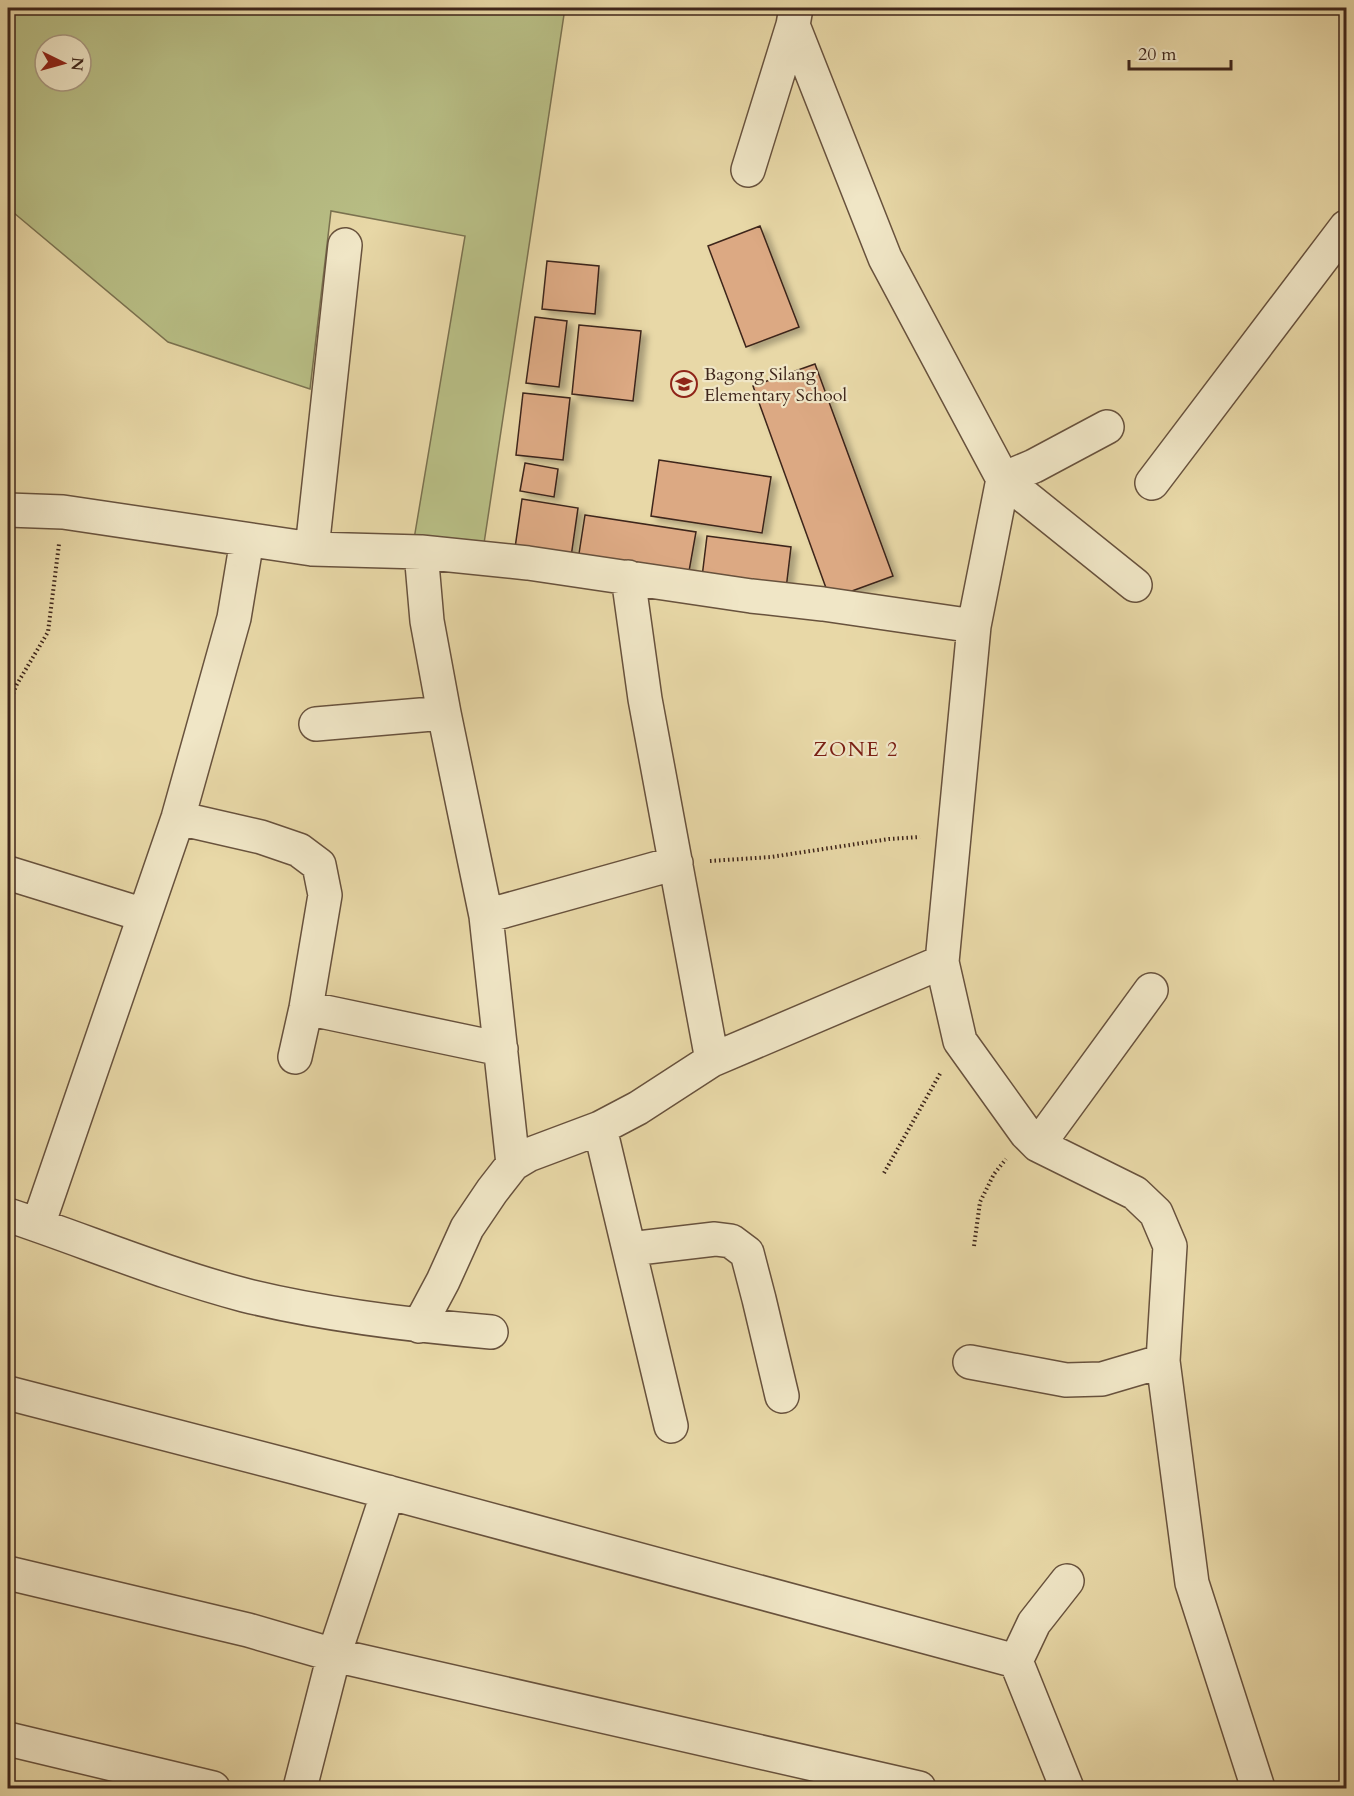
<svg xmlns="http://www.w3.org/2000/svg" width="1354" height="1796" font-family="Cardo,serif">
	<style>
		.green { fill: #b8be85; stroke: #7b7250; stroke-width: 1.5; fill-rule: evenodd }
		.building { fill: #dca983; stroke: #3e251a; stroke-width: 1.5; filter: url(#shadow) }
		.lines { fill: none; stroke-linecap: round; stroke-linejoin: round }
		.minor-casing { stroke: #68523d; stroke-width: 36 }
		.path { stroke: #3e251a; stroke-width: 4; stroke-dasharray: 1.5 3; stroke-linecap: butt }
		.minor { stroke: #f0e6c6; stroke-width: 33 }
		.labels { text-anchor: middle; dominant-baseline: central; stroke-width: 4.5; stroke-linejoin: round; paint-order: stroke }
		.poi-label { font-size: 18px; fill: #3e251a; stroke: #f0e6c6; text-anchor: start }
		.neighbourhood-label { font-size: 20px; letter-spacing: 1.5px; fill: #7a1f14; stroke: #f0e6c6 }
	</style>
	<defs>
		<filter id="shadow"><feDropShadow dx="6" dy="4" stdDeviation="3" flood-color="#0004"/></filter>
	</defs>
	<rect width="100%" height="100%" fill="#e8d8a7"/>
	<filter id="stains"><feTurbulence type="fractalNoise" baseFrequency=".00333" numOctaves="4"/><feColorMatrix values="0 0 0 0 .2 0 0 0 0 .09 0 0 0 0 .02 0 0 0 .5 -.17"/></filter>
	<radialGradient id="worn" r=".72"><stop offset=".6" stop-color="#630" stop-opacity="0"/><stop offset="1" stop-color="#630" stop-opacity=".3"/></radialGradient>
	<path class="green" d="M8,8H565L483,550L413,545L465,236L331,211L310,389L168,342L8,208ZM45,45H81V81H45Z"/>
	<path class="building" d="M760,226L799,327L746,347L708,246Z
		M547,261L599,266L595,314L542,309Z
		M535,317L567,321L559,387L526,383Z
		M579,325L641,331L633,401L572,394Z
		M815,364L893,576L830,599L753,386Z
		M523,393L570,398L563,460L516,455Z
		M659,460L771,477L762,533L651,516Z
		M525,463L558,469L554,497L520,491Z
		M522,499L578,508L571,557L515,548Z
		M585,515L696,532L688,577L578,560Z
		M707,536L791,547L786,589L702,577Z"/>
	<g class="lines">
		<defs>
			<path id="minor" d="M796,8L793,25L885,258L1003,479L974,626L942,962L960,1041L1026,1133L1038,1145L1135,1193L1156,1213L1170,1246L1163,1361L1192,1583L1258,1788
				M748,170L793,25
				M1107,427L1034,466L1003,479L1135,585
				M1152,483L1346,227
				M8,510L63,512L312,549L421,552L528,563L751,596L823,604L974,626
				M312,549L345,245
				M421,552L427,621L444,713L486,916L513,1164
				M628,577L645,699L712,1060
				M316,724L444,713
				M178,818L261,837L299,850L319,865L325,895L306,1008L295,1057
				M8,873L144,915
				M486,916L676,863
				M306,1008L501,1049
				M600,1128L638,1108L712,1060L942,962
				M1038,1145L1151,990
				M8,1215C86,1241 164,1274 244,1295C325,1315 409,1325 491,1332
				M38,1225L178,818L234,618L247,540
				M630,1249L715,1239L731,1241L747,1253L759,1299L782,1396
				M419,1326L443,1281L467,1228L492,1191L513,1164L528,1155L600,1128L671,1426
				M970,1362L1066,1380L1102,1379L1163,1361
				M8,1393L294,1467L1016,1661
				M8,1573L248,1630L334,1655L919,1788
				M1067,1581L1034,1623L1016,1661L1067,1788
				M8,1739L213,1788
				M300,1788L334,1655L388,1492"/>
		</defs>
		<use href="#minor" class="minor-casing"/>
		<path class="path" d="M8,706L17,684L48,632L59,544
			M710,861L771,857L889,839L920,837
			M884,1173L941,1072
			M974,1246L980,1202L994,1174L1006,1159"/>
		<use href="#minor" class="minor"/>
	</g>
	<defs>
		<symbol id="school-ring" viewBox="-11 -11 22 22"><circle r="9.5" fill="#f0e6c6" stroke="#8f2418" stroke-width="1.5"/><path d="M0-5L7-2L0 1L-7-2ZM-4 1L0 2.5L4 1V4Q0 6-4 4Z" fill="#8f2418"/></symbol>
	</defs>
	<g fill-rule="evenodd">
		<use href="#school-ring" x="669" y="369" width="30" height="30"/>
	</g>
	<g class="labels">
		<g class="poi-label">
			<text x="704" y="374">Bagong Silang<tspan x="704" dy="21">Elementary School</tspan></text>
		</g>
		<g class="neighbourhood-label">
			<text x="856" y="749">ZONE 2</text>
		</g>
	</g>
	<rect width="1354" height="1796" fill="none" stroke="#e8d8a7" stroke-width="30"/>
	<rect x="9" y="9" width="1336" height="1778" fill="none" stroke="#3e251a" stroke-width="3"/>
	<rect x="15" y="15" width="1324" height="1766" fill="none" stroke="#3e251a" stroke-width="1.5"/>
	<g transform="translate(63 63) rotate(95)"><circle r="28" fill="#f0e6c6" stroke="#a99981" stroke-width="1.5"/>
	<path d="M0-4.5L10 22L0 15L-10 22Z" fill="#8f2418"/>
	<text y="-9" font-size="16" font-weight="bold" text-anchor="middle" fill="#3e251a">N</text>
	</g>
	<path d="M1129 60v9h102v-9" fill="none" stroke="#3e251a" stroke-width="3"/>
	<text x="1138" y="60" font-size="18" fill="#3e251a" stroke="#f0e6c6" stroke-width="4.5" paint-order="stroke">20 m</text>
	<rect width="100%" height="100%" filter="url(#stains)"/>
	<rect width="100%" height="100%" fill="url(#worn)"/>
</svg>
